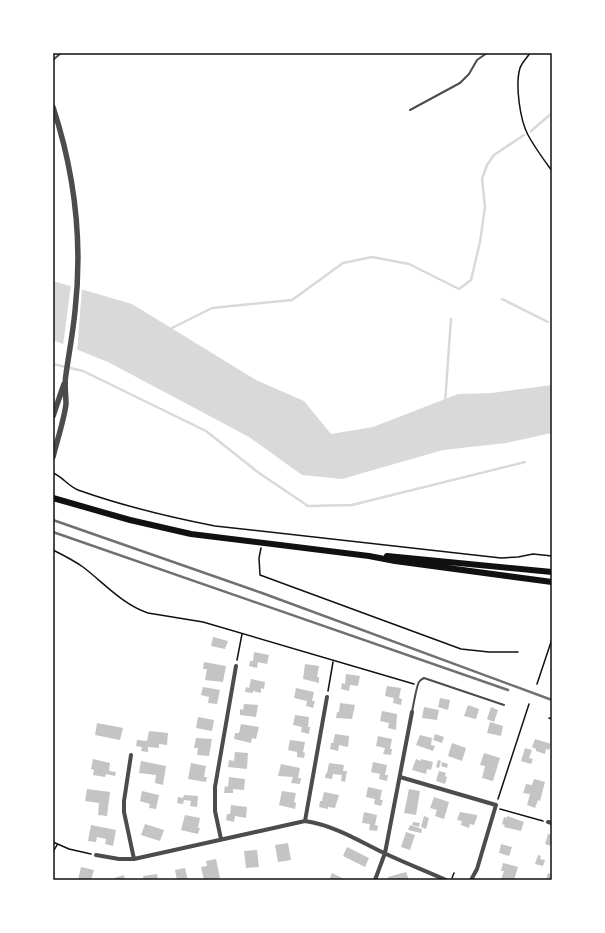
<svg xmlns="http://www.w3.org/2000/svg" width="605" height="933" font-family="Quicksand,sans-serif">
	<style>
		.water { fill: #d9d9d9 }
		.pier { fill: #fff }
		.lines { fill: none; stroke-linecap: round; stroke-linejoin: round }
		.stream { stroke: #d9d9d9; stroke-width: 2.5 }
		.building { fill: #c4c4c4 }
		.path { stroke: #111; stroke-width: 1.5 }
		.service { stroke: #4c4c4c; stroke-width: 2 }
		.minor { stroke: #4c4c4c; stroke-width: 4 }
		.tertiary { stroke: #4c4c4c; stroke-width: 5.5 }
		.secondary { stroke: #111; stroke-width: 6 }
		.rail { stroke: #707070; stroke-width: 2.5 }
		.neatline { fill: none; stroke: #111; stroke-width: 1.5 }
	</style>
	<rect width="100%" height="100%" fill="#fff"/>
	<path class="water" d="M53,281L132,304L256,380L304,401L331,434L373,427L458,394L492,393L552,385V433L506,443L443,450L342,479L302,475L249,437L108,362L53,340Z"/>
	<path class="pier" d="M71,284L82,288L77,352L63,346Z"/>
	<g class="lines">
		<path class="stream" d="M531,131L552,113
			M502,299L548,322
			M170,329L212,308L292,300L343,263L372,257L409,264L459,289L471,280L480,242L485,207L482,179L487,165L494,155L524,135
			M53,364L83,371L206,431L259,473L308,506L352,505L525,462
			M445,403L451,319"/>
	</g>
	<path class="building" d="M213,637L228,641L225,649L211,646Z
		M254,652L269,655L267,664L258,662L257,668L249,666L250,661H253Z
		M204,662L226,666L223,682L205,680L207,669H203Z
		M305,664L319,666L317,677H319V683L303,679Z
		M346,674L360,676L358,686L350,685L349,691L341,689L342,683L345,684Z
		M251,679L265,682L264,689L261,688V693L253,691V693L245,692L246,687L249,688Z
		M387,686L401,688L399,698L402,699L401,705L393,703L394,698L385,696Z
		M203,687L220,690L217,704L208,703L209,697L201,695Z
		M296,688L314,692L312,701H315L313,708L306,706L307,701L294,698Z
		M440,698L450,700L448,710L438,707Z
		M340,703L355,705L352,719L336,718L337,712H339Z
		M244,704L258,705L256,717L240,715V709L243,710Z
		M468,705L479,709L476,719L464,716Z
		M424,707L439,710L437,720L422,718Z
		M491,707L498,710L494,722L487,719Z
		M382,711L397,714L396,730L388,728L389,723L380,721Z
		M295,715L309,717L308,727H310L309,734L301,732L302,727L293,725Z
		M198,717L214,720L212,731L196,728Z
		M490,722L503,726L501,736L487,733Z
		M97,723L123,728L120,740L95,735Z
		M241,724L259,727L256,739L252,738L251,743L234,739L235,733H239Z
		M149,731L168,733L167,745L159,744V748L148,747V752L141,751L142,747L136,746L137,740L147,741Z
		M335,734L349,736L348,747L339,745L338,751L330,749L331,743H333Z
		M435,734L444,737L442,743L433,740Z
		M420,735L432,738L431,745L435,746L433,751L416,745Z
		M378,736L392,739L390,749H392L391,755L383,754L385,748L376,746Z
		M196,738L212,739L209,756L197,755L198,748H194Z
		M535,739L551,744L549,750L546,749L545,754L536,751V749L532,747Z
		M290,740L305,742L303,752L305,753L304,758L297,757V752L288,750Z
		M452,743L466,748L462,761L448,756Z
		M525,748L532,750L529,758L533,759L531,764L521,761Z
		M235,752L248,753L247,769L228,767L229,760L234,761Z
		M484,753L500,758L493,781L482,778L485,766L480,765Z
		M93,759L110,763L109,771L116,772L115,776L106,774L105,777L93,775L94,770L91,769Z
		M416,759L421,761V759L433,762L431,770L427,769L426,774L412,770Z
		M438,760L441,761L439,768L436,767Z
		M141,761L166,766L163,785L155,783L156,775L139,773Z
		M373,762L387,765L385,775H388L387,781L379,779L380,774L371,772Z
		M442,762L448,764L447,768L441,766Z
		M191,763L206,766L204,777H207L206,782L188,779Z
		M329,763L344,765L343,771H347L345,782L341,781L342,775L333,774L332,779L325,778L326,773H327Z
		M281,764L300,768L298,778H301L300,784L291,783L293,777L278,776Z
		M439,771L446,773L445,776L447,777L445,784L436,781Z
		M229,777L245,779L244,790L233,789V793H224L225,786L228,787Z
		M534,779L545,782L540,801L538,800L535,808L527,805L530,794L523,793L526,784L532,785Z
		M368,787L382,790L380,800H383L381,806L374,804L375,799L366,797Z
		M87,789L110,792L107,816L98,815L99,803L85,801Z
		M409,789L420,791L416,815L404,813Z
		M142,791L159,795L156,809L149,808L150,804L140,801Z
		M282,791L296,793L294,802L296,803L295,809L279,805Z
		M324,792L339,795L335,808L328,807V809L319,807L320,801H322Z
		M184,795L198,796L197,807L190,806L191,801L184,800L183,804L177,803L178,797L183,798Z
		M434,797L449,802L444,819L435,816L437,810L430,808Z
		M231,805L247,807L246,818L235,816L234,822L226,820L227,814H230Z
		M364,812L377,815L375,825L378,826L377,831L369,830L370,824L362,823Z
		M460,812L477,815V817L474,825L470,824L469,828L461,825L462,821L457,820Z
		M185,815L200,818L198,828H200L198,834L181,830Z
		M424,816L429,818L426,829L421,827Z
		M507,816L524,822L521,831L504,827L505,825L502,824L504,817L507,818Z
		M413,822L420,823L419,827L412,825Z
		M145,824L164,830L160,841L141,835Z
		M91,825L116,830L113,846L105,844L106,839L97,837L96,842L88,841Z
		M410,825L422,829L421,833L408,830Z
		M406,832L415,835L410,850L401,847Z
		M548,834L552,835L551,846L545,844Z
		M288,843L291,860L278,862L275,845Z
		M501,844L512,847L509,856L499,853Z
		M347,847L369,858L365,867L343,856Z
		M257,850L259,867L246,868L244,851Z
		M538,855L541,856L540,859L545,860L543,866L535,864Z
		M216,859L220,878L204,880L201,867L207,866L206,861Z
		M503,863L518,867L514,880L501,879L504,871H501Z
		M81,867L94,870L91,880H78Z
		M185,868L188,880H177L175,870Z
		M406,872L409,880H389L388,877Z
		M332,873L346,880H329Z
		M548,873L552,874V880H546Z
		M157,874L158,880H144L143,876Z
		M124,875L125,880H114V878Z"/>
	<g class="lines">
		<path class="path" d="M530,53C527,58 522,62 520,68C515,85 520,120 528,135C535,148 544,160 552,171
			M53,473C63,477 68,486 78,490C123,506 169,517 215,526L501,558L518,557L533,554L552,556
			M261,548L259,558L260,575L461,649L489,652H518
			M53,550C63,555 73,560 83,567C104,583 122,604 148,613L203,622L414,684
			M237,660L242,634
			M537,684L552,639
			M328,691L333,662
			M549,718L552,719
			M498,799L529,704
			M500,809L543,821
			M53,842L69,849L91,854
			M53,852L57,845
			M452,878L454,873"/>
		<path class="service" d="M53,60L61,53
			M410,110L460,83L469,74L477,60L487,53
			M412,712C413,707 417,684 419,682C420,680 422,679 424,678L504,705"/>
		<path class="minor" d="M131,755L124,801V812L134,859
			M400,777L496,805L477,869L471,880
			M305,821L327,697
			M548,822L552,823
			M221,839L215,811V787L236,666
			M96,855L119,859H134L305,821C336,826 357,840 384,853C405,863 426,871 446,880
			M375,880L385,853L412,712"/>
		<path class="tertiary" d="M53,107C75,174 83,240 75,311C73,332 69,353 66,374C64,384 66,394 66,404C64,420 57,441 53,457
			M53,416L64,384"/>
		<path class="secondary" d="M53,498L130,520L191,534L369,556L395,561L552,582
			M387,556L552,572"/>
		<path class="rail" d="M53,520L262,593L552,700
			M53,532L508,690"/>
	</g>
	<rect width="605" height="933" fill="none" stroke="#ffffff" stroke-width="108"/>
	<rect x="54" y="54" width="497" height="825" class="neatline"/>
</svg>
